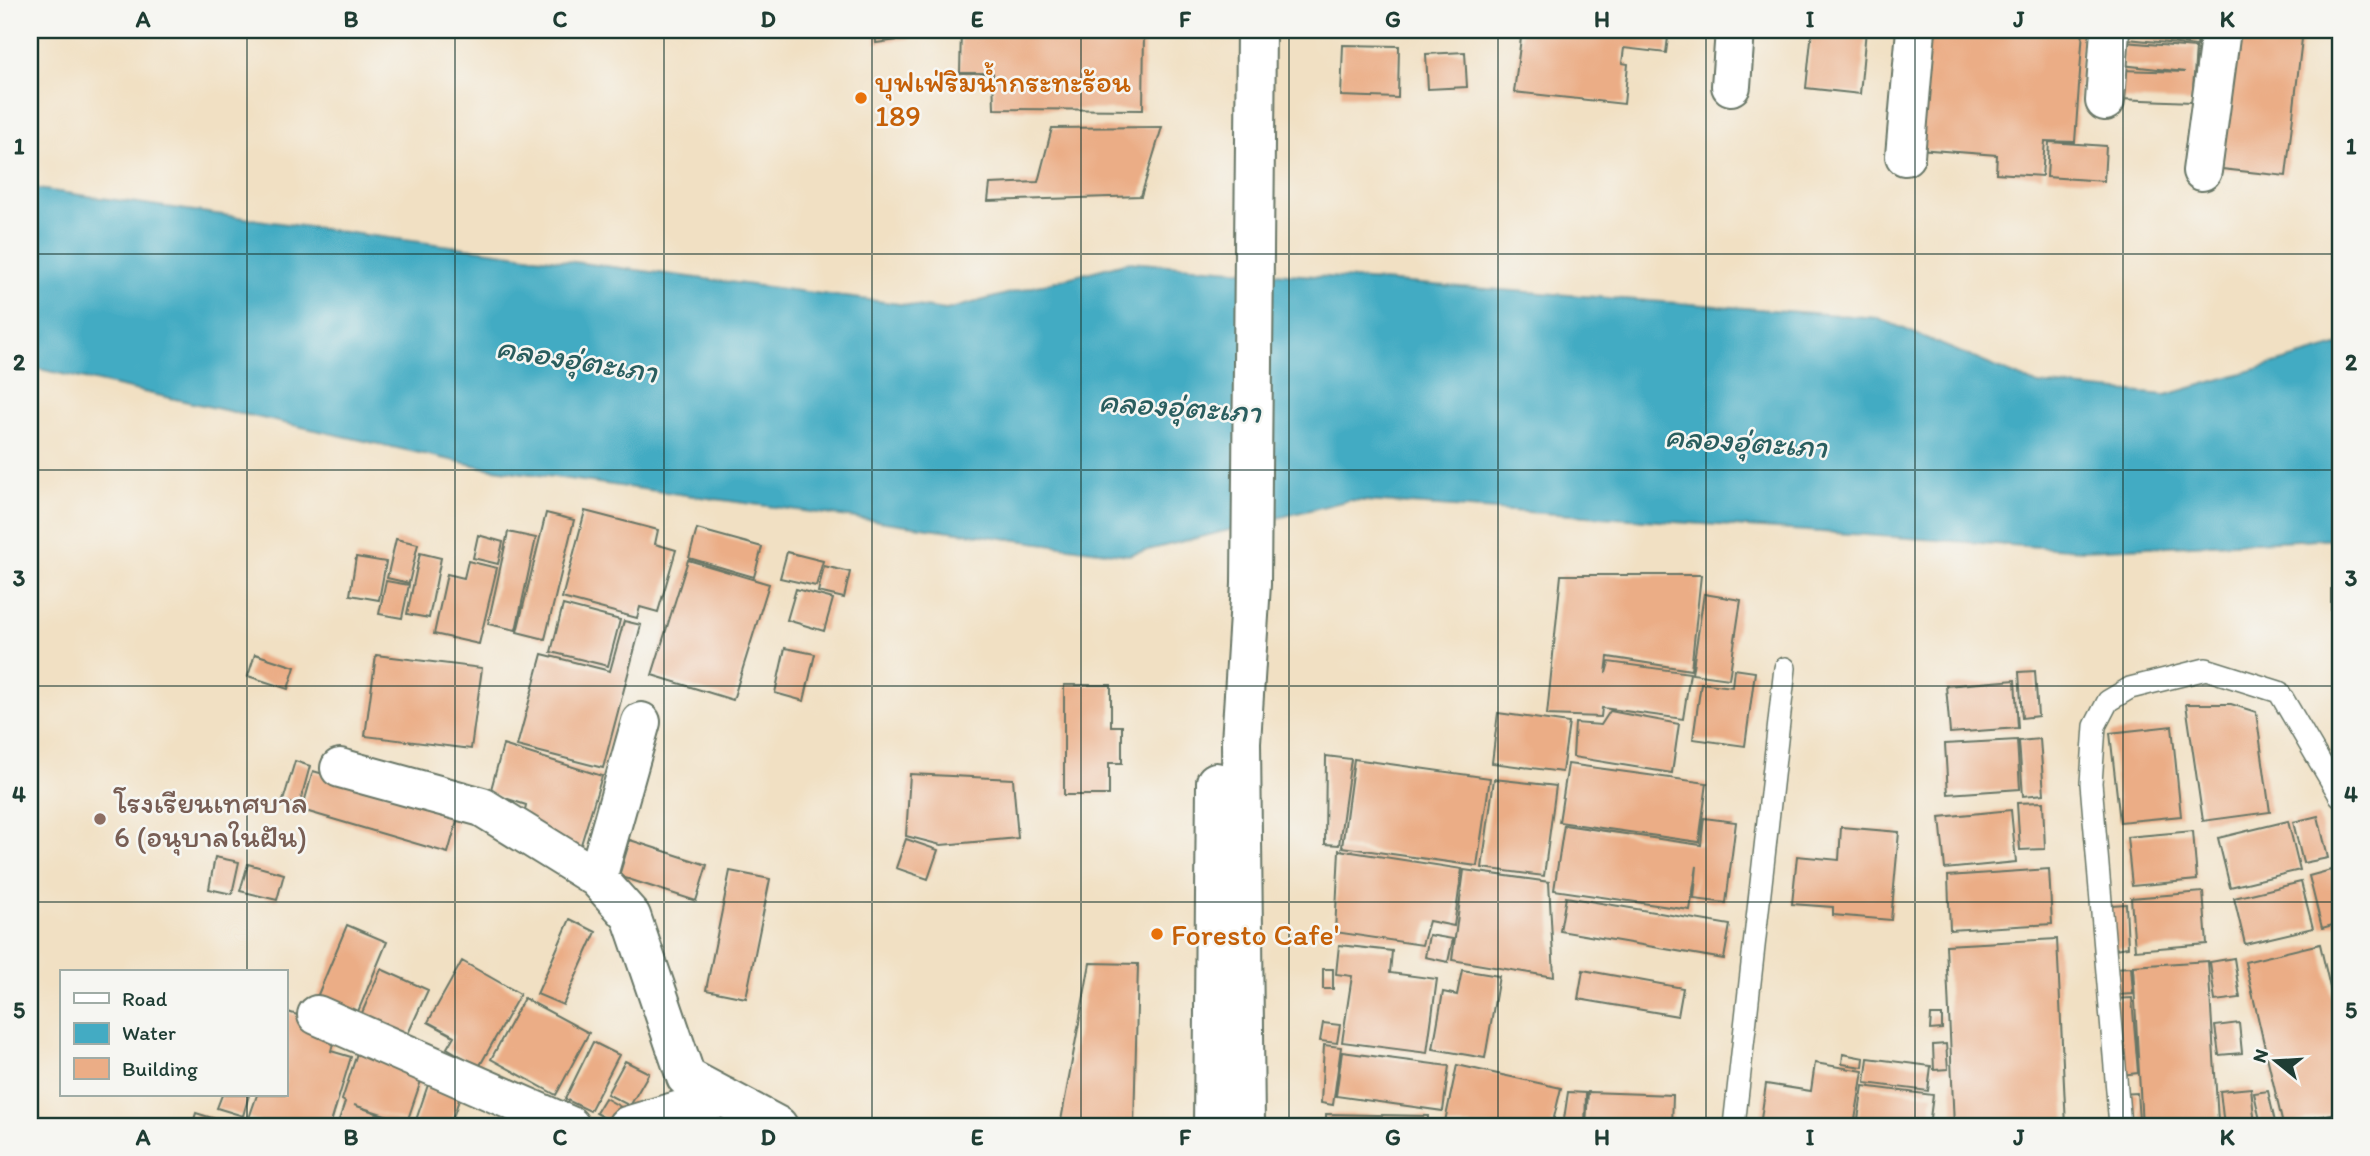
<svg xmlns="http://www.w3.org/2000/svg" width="2370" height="1156" font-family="Itim,'Playpen Sans Thai',sans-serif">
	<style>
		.water { fill: #43abc3; stroke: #31747c; stroke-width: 2 }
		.building { fill: #ebad86 }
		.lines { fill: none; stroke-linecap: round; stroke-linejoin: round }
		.service-casing { stroke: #687666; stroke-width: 24 }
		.minor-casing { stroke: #687666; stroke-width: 42 }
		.secondary-casing { stroke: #687666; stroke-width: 42 }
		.service { stroke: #fff; stroke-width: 21 }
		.minor { stroke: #fff; stroke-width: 38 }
		.secondary { stroke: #fff; stroke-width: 38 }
		.grid { fill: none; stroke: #1f3d34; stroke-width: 2; stroke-opacity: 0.55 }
		.food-dot { fill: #e8710a; stroke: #f6f6f2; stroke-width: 2.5 }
		.education-dot { fill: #8d6e63; stroke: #f6f6f2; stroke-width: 2.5 }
		.labels { text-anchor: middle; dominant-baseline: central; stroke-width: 5; stroke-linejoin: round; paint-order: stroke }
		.food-label { font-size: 30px; fill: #c56008; stroke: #f6f6f2; text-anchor: start }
		.education-label { font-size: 30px; fill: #785e54; stroke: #f6f6f2; text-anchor: start }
		.water-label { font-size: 32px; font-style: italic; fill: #2a5e5f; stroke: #f6f6f2 }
		.neatline { fill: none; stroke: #1f3d34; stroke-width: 2.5 }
		.grid-label { font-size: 23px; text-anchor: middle; font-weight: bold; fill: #1f3d34 }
	</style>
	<rect width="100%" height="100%" fill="#f6f6f2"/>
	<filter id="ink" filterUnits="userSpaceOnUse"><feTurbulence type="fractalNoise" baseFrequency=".0143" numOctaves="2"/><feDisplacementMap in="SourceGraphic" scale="14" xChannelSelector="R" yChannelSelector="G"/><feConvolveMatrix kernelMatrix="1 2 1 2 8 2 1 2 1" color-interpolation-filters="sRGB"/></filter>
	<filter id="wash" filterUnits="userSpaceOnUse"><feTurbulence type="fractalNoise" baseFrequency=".00686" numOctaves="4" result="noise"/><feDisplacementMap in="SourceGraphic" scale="28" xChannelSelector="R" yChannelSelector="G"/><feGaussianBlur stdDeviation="1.57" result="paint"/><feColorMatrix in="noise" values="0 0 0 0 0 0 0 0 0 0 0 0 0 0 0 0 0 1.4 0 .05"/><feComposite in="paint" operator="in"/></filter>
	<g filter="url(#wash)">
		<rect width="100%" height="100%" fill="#f1e0c3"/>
		<path class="water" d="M30,188L366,235L946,310L1128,262L1878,318L2036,384L2166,395L2340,345V538L2084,550L1350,500L1128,555L487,468L30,367Z"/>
		<g id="blocks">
			<path class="building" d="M875,30H911L912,38L876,43Z
				M961,30H1144L1143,110L994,109L993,73H960Z
				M1522,30H1669L1666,53L1624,48L1622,63L1628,64L1624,104L1514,92Z
				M1812,30H1866L1860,94L1806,88Z
				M1926,30H2083L2075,142L2045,141L2042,176L1996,173L1997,155L1918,149Z
				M2129,30H2199L2197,46L2128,39Z
				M2239,30H2303L2286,176L2222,169Z
				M2124,42L2196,48L2192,102L2119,99L2120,70L2185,72L2122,65Z
				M1343,45L1399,46L1398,98L1341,96Z
				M1465,52L1467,87L1428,89L1426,54Z
				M1162,127L1141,196L988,201L990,184L1038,182L1052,128Z
				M2049,142L2106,146L2104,181L2047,177Z
				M585,511L658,530L655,544L676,550L658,612L640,607L637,618L562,598Z
				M546,513L574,520L545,639L517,632Z
				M697,529L762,547L754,577L689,558Z
				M508,532L536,538L516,630L488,624Z
				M478,535L503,542L498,564L473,558Z
				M396,539L418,544L409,583L387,578Z
				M787,552L823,561L816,586L780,578Z
				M420,553L441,558L429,618L407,614Z
				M356,557L386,562L379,600L350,595Z
				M688,560L769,584L733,700L652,675Z
				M468,561L497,568L479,644L434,634L447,574L464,578Z
				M824,566L850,572L844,598L818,592Z
				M1561,575H1701L1691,670L1608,657L1606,673L1609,662L1690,673L1683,719L1602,708L1601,717L1547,715Z
				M386,581L409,585L402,618L379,614Z
				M796,589L833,599L824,631L787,620Z
				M2331,589H2340V614H2331Z
				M1704,594L1741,600L1729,679L1692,674Z
				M563,605L620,620L608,666L551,652Z
				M624,621L641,625L603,768L517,746L542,654L610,671Z
				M785,648L815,654L804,701L775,693Z
				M255,654L295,667L288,689L248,676Z
				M376,655L482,668L471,749L365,736Z
				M1734,669L1755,672L1745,746L1693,739L1701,683L1732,687Z
				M2035,671L2038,716L2022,718L2019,672Z
				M2015,680L2018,728L1950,733L1946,686Z
				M1064,685H1111V726H1122V763H1109V795H1064Z
				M2186,704H2231L2256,712L2270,812L2203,821Z
				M1610,711L1679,724L1672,773L1573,757L1575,723L1601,725Z
				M1498,713L1569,723L1562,772L1492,763Z
				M2172,726L2181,816L2120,822L2110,733Z
				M2040,739L2044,794L2023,796L2019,741Z
				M2017,740L2020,789L1948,794L1945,744Z
				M503,745L602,776L579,851L523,820L526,805L490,793Z
				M1326,756L1351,759L1339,845L1325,844Z
				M1354,759L1490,778L1477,866L1342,847Z
				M295,761L310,766L299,806L283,801Z
				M1568,764L1707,783L1699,842L1559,822Z
				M313,771L459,814L448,853L302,810Z
				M910,774L1013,779L1018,838L941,845L906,836Z
				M1494,779L1556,786L1544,876L1482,868Z
				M2043,802L2045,849L2020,850L2017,803Z
				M2011,810L2016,862L1945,869L1940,817Z
				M2318,816L2328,858L2303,863L2293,822Z
				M1704,818L1736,822L1726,903L1694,899L1697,866L1690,910L1554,890L1564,825L1701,845Z
				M2288,821L2300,870L2230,887L2218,838Z
				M1841,827L1899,832L1891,920L1833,915V907L1792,904L1797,856L1839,860Z
				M2193,831L2197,880L2132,886L2127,837Z
				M906,839L938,850L928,879L896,868Z
				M630,840L707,865L696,901L619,876Z
				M1339,850L1462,869L1454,926L1429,921L1422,945L1335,932Z
				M215,857L239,862L232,894L209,889Z
				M248,864L284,874L277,900L240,891Z
				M2049,869L2052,924L1950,930L1948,876Z
				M1464,870L1549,882L1554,977L1452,960Z
				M2331,870L2340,906V923L2322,928L2309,876Z
				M730,871L770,879L746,998L706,990Z
				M2301,882L2313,928L2245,944L2234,898Z
				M2203,892L2207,944L2135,950L2131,898Z
				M1566,897L1730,925L1724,959L1560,931Z
				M2126,904L2128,947L2114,949L2111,905Z
				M570,919L596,932L563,1005L537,994Z
				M347,925L387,942L357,1014L317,997Z
				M1429,935L1453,939L1448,962L1425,957Z
				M2057,939L2066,1126H1954L1946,945Z
				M2320,944L2340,1031V1112L2283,1125L2245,962Z
				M1339,945L1392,951L1390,973L1437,979L1427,1053L1342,1042L1352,976L1336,974Z
				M2234,958L2240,998L2215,1001L2210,962Z
				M462,961L520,994L479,1067L447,1048L454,1036L428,1022Z
				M2208,961L2218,1121L2142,1126L2133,966Z
				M1090,963L1138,964L1134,1126H1060Z
				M2131,967L2133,994L2116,995L2114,968Z
				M381,969L428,990L407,1036L361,1015Z
				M1323,969H1333V989H1323Z
				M1462,970L1499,976L1485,1058L1433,1049L1443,992L1457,995Z
				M1583,970L1683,988L1678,1016L1578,999Z
				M524,998L589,1033L556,1095L491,1059Z
				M2132,998L2138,1073L2121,1075L2114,999Z
				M285,1011L337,1028L331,1051L351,1057L330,1126H275L249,1118L257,1095H285Z
				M1931,1015H1942V1029L1930,1030Z
				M1323,1023L1340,1025L1337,1043L1320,1041Z
				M2239,1023L2242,1053L2219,1055L2215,1026Z
				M593,1042L619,1055L590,1111L565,1099Z
				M1946,1044L1948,1069L1934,1070L1933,1045Z
				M1324,1045L1341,1047L1333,1105L1321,1103Z
				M358,1050L424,1072L407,1122L354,1105L413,1126H337L345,1102L342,1100Z
				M1342,1052L1449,1066L1443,1111L1336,1096Z
				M1843,1054L1864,1058L1863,1067L1842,1064Z
				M1868,1058L1931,1066L1928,1091L1865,1083Z
				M625,1061L649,1073L630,1106L607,1094Z
				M1815,1063L1863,1071L1854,1126H1760L1766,1084L1811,1091Z
				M1457,1065L1561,1088L1552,1126H1444Z
				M430,1079L462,1091L450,1126H414Z
				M1863,1086L1933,1095L1929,1126H1857Z
				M2251,1088L2255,1125L2224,1126L2220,1091Z
				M2268,1091L2275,1122L2261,1125L2254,1093Z
				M1568,1092L1586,1093L1585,1126H1563Z
				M1588,1092L1673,1095L1672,1126H1586Z
				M2137,1093L2139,1120L2123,1122L2121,1094Z
				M222,1095H249L243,1116L217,1108Z
				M605,1098L628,1111L618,1126L596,1113Z
				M196,1113L238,1126H192Z
				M1326,1114L1428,1116V1126H1326Z"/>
		</g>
	</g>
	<g filter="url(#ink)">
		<use href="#blocks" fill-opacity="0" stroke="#687666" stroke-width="2"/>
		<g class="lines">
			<defs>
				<path id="service" d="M1734,1126L1785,668
					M2120,1126L2091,783L2095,726L2108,701L2130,688L2206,669L2279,692L2340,796"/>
				<path id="minor" d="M1731,86L1735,30
					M2105,101L2110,30
					M1905,156L1916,30
					M2202,171L2221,30
					M340,768L482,807L597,878L631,916L686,1077L778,1126
					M597,878L641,722
					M317,1015L570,1126
					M627,1126L724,1097"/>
				<path id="secondary" d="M1213,1126L1216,782
					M1245,1126L1241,742L1251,584L1256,30"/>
			</defs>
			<use href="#service" class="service-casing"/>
			<use href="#minor" class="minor-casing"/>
			<use href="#secondary" class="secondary-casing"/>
			<use href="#service" class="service"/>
			<use href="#minor" class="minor"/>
			<use href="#secondary" class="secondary"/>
		</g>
	</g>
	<path class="grid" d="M247,30V972M455,30V1126M664,30V1126M872,30V1126M1081,30V1126M1289,30V1126M1498,30V1126M1706,30V1126M1915,30V1126M2123,30V1126M30,254H2340M30,470H2340M30,686H2340M30,902H2340M247,1095V1126"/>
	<g class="food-dot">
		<circle cx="861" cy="98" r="7"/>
		<circle cx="1157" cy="934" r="7"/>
	</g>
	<circle class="education-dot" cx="100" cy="819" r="7"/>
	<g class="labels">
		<g class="food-label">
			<text x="875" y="81">บุฟเฟ่ริมน้ำกระทะร้อน<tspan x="875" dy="34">189</tspan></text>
			<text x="1171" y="934">Foresto Cafe'</text>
		</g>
		<g class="education-label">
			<text x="114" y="802">โรงเรียนเทศบาล<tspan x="114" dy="34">6 (อนุบาลในฝัน)</tspan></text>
		</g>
		<g class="water-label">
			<text transform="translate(577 359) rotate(9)">คลองอุ่ตะเภา</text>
			<text transform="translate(1180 406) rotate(4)">คลองอุ่ตะเภา</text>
			<text transform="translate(1746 441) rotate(4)">คลองอุ่ตะเภา</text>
		</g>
	</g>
	<rect width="2370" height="1156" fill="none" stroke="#f6f6f2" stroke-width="77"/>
	<rect x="60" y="970" width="228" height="126" fill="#f6f6f2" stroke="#a0aca6" stroke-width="2"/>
	<rect x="74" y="993" width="35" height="10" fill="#ffffff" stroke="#a0aca6" stroke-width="2"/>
	<text x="122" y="1006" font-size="21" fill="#1f3d34">Road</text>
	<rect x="74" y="1023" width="35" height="21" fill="#43abc3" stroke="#a0aca6" stroke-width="2"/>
	<text x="122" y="1040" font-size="21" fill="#1f3d34">Water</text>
	<rect x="74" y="1058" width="35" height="21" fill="#ebad86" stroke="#a0aca6" stroke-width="2"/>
	<text x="122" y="1076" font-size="21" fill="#1f3d34">Building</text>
	<g transform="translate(2276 1061) rotate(288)" stroke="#f6f6f2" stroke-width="5" paint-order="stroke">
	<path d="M0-5L12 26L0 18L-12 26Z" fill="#1f3d34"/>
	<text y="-10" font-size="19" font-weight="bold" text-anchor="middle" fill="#1f3d34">N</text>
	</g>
	<rect x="38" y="38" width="2294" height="1080" class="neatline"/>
	<g class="grid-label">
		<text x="143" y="27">A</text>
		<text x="351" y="27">B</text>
		<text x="560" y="27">C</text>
		<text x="768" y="27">D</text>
		<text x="977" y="27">E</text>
		<text x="1185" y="27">F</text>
		<text x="1393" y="27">G</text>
		<text x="1602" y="27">H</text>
		<text x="1810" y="27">I</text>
		<text x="2019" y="27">J</text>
		<text x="2227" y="27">K</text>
		<text x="19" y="154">1</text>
		<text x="2351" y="154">1</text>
		<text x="19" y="370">2</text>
		<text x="2351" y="370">2</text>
		<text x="19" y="586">3</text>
		<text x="2351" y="586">3</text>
		<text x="19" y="802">4</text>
		<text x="2351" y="802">4</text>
		<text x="19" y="1018">5</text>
		<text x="2351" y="1018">5</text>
		<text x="143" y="1145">A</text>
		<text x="351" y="1145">B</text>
		<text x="560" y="1145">C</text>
		<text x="768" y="1145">D</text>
		<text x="977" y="1145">E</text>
		<text x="1185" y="1145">F</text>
		<text x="1393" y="1145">G</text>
		<text x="1602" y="1145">H</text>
		<text x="1810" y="1145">I</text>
		<text x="2019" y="1145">J</text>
		<text x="2227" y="1145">K</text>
	</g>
</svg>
